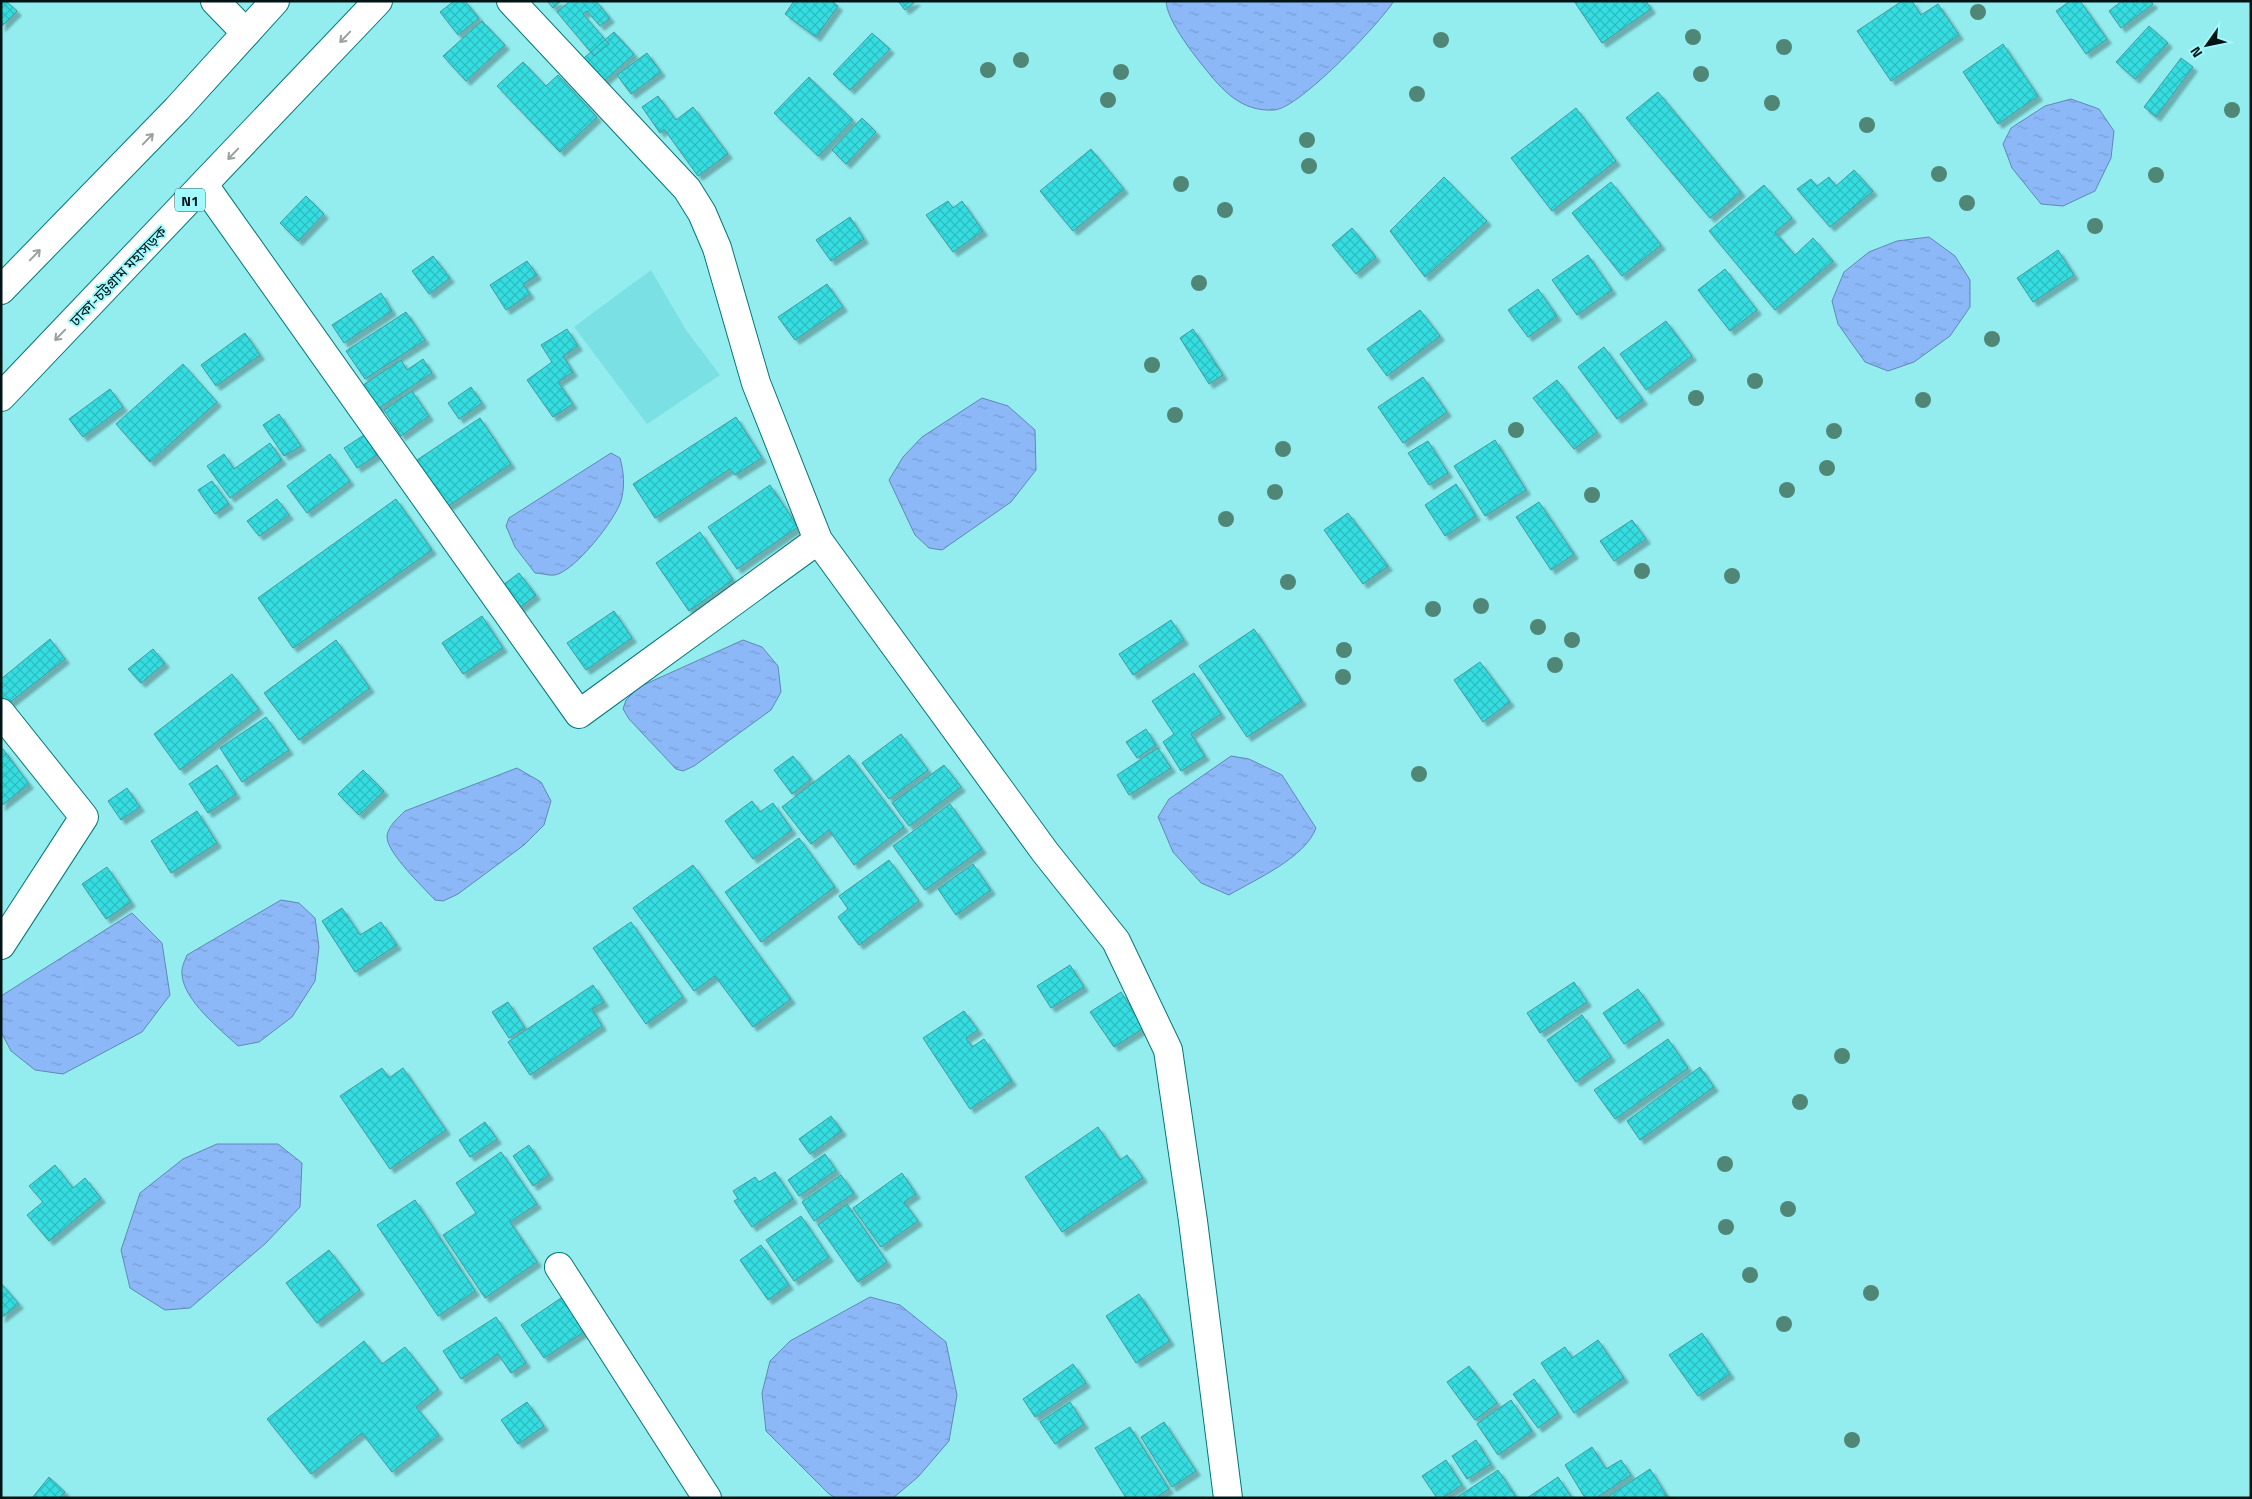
<svg xmlns="http://www.w3.org/2000/svg" width="2252" height="1499" font-family="'Titillium Web','Noto Sans Bengali',sans-serif">
	<style>
		.built { fill: #7ae0e3 }
		.water { fill: url(#water-ripples); stroke: #6287b4 }
		.building { fill: url(#building-cross-hatch); stroke: #419c9f; filter: url(#shadow) }
		.lines { fill: none; stroke-linecap: round; stroke-linejoin: round }
		.minor-casing { stroke: #057678; stroke-width: 30 }
		.trunk-casing { stroke: #057678; stroke-width: 30 }
		.minor { stroke: #fff; stroke-width: 28 }
		.trunk { stroke: #fff; stroke-width: 28 }
		.tree { fill: #508675 }
		.oneway { stroke: #99a1a1 }
		.labels { text-anchor: middle; dominant-baseline: central; stroke-width: 4; stroke-linejoin: round; paint-order: stroke }
		.shield { fill: #a1fafd; stroke: #30595b; stroke-width: 1 }
		.shield-label { font-size: 14px; font-weight: bold; fill: #001415 }
		.street-label { font-size: 15px; fill: #001415; stroke: #a1fafd }
	</style>
	<defs>
		<pattern id="water-ripples" width="26" height="14" patternUnits="userSpaceOnUse" patternTransform="scale(1.25)"><rect width="26" height="14" fill="#8cb8f8"/><path d="M2 4q2-2 4 0t4 0M15 11q2-2 4 0t4 0" fill="none" stroke="#779dd4"/></pattern>
		<pattern id="building-cross-hatch" width="8" height="8" patternUnits="userSpaceOnUse" patternTransform="scale(1.25)"><rect width="8" height="8" fill="#34dde1"/><path d="M0 0l8 8M0 8l8-8" fill="none" stroke="#2cbdc0"/></pattern>
		<filter id="shadow"><feDropShadow dx="4.5" dy="4.5" stdDeviation="1" flood-color="#0004"/></filter>
	</defs>
	<rect width="100%" height="100%" fill="#93edef"/>
	<path class="built" d="M651,270L686,330L720,375L647,424L574,327Z"/>
	<path class="water" d="M1166,1H1394C1379,24 1299,109 1274,110C1241,112 1222,90 1203,66C1191,51 1167,20 1166,1Z
		M2071,99L2099,109L2114,131L2111,158L2095,191L2063,206L2041,204L2012,168L2003,144L2011,128L2045,106Z
		M1929,237L1955,256L1970,280V307L1950,336L1914,362L1888,371L1865,362L1838,324L1832,301L1844,272L1869,252L1897,241Z
		M982,398L1008,406L1035,430L1036,470L1011,502L942,550L929,548L915,535L889,480L903,457L922,437Z
		M611,453L620,458C624,472 625,487 621,501C615,520 575,571 555,575C549,576 541,573 535,573L515,547L506,526L509,518Z
		M743,640L762,647L778,666L781,692L771,710L694,766L683,771L676,769L629,719L623,709L626,700L639,687Z
		M1231,756L1249,759L1282,775L1316,828C1305,858 1256,879 1229,895L1201,883L1173,852L1158,817L1169,799Z
		M517,768L541,782L551,801L544,825L524,845L458,894L443,901L435,900C423,887 386,852 387,836C388,826 399,817 405,811Z
		M281,900L299,903L315,918L319,947L315,981L292,1017L259,1042L238,1046C220,1029 183,1000 182,974C181,968 185,960 187,955Z
		M132,913L162,943L170,995L142,1032L63,1074L35,1070L11,1051L1,1032V996Z
		M217,1144H278L302,1163L300,1207L266,1243L190,1308L165,1310L130,1288L121,1250L140,1193L183,1159Z
		M870,1297L900,1305L946,1342L957,1395L949,1441L918,1477L893,1498H836L829,1494L766,1431L762,1393L770,1361L790,1341Z"/>
	<path class="building" d="M1,1H6L17,11L1,27Z
		M454,1H465L479,18L458,35L440,12Z
		M547,1H561L553,8Z
		M570,1H596L610,18L600,26L587,11L583,14L609,44L594,56L557,12Z
		M794,1H832L838,6L816,37L785,14Z
		M898,1H916L905,10Z
		M1574,1H1646L1651,9L1602,43Z
		M1902,1H1912L1921,15L1938,4L1959,35L1891,81L1857,31Z
		M2070,1H2080L2107,39L2086,54L2056,11Z
		M2122,1H2151L2153,4L2121,28L2109,11Z
		M482,21L505,45L466,81L443,56Z
		M2149,26L2168,43L2135,79L2116,62Z
		M614,32L634,54L604,81L584,58Z
		M872,33L890,49L850,90L833,74Z
		M2003,44L2038,96L1998,124L1963,72Z
		M647,53L661,72L631,94L617,75Z
		M2181,58L2193,67L2156,117L2144,107Z
		M523,62L546,86L558,75L597,117L560,152L497,86Z
		M809,77L853,120L818,156L774,113Z
		M1658,92L1741,192L1710,218L1626,118Z
		M658,96L676,120L693,107L728,154L698,176L664,129L660,133L642,107Z
		M1576,108L1616,161L1552,211L1511,158Z
		M862,118L876,132L846,164L832,150Z
		M1091,149L1124,189L1073,231L1040,191Z
		M1854,170L1873,191L1830,227L1797,189L1811,179L1817,186L1829,177L1836,186Z
		M1444,177L1487,221L1425,277L1390,231Z
		M1611,182L1661,245L1622,276L1572,213Z
		M1764,185L1792,218L1775,232L1795,255L1813,238L1833,261L1775,310L1709,231Z
		M306,196L324,214L298,241L280,223Z
		M948,201L953,208L962,201L983,231L953,252L926,215Z
		M850,217L864,239L831,261L816,240Z
		M1352,228L1376,257L1356,274L1332,245Z
		M2058,250L2074,275L2033,302L2017,278Z
		M1588,255L1612,290L1577,315L1552,280Z
		M433,256L450,278L429,294L412,271Z
		M527,261L537,275L523,284L530,294L506,310L490,285Z
		M1725,269L1757,310L1730,331L1698,290Z
		M827,284L843,307L795,340L778,317Z
		M1538,289L1557,316L1528,337L1508,310Z
		M381,293L392,311L344,343L332,325Z
		M1420,310L1440,336L1387,376L1367,349Z
		M406,312L425,340L365,379L346,351Z
		M1666,321L1692,356L1646,390L1620,354Z
		M567,329L578,346L563,356L573,372L558,382L573,404L553,417L527,380L552,362L541,345Z
		M1193,329L1223,375L1209,384L1180,338Z
		M245,333L260,355L216,386L201,365Z
		M1604,347L1643,400L1617,419L1578,367Z
		M423,359L432,373L373,412L357,389L401,360L407,370Z
		M183,364L217,402L150,462L116,424Z
		M1423,377L1447,412L1403,443L1378,407Z
		M1557,380L1597,432L1574,449L1533,398Z
		M471,387L482,403L459,419L448,403Z
		M110,389L123,407L83,437L69,419Z
		M412,391L429,416L401,436L384,410Z
		M279,414L301,446L284,456L263,425Z
		M736,417L762,458L735,475L730,469L655,518L633,484Z
		M480,418L511,464L448,506L417,460Z
		M364,435L377,455L357,468L344,448Z
		M1495,440L1526,490L1485,516L1454,466Z
		M1428,441L1448,473L1429,485L1408,453Z
		M270,443L282,460L230,498L207,466L224,454L234,469Z
		M330,454L350,481L307,513L287,486Z
		M212,481L229,504L215,514L198,490Z
		M1456,484L1476,516L1445,536L1425,505Z
		M770,485L798,527L737,569L708,527Z
		M277,499L289,515L259,536L247,521Z
		M396,499L432,550L293,648L258,598Z
		M1539,502L1574,554L1551,570L1516,517Z
		M1348,513L1388,566L1363,584L1324,530Z
		M1632,520L1646,539L1614,561L1600,541Z
		M700,532L733,580L689,611L656,563Z
		M519,573L536,595L517,610L499,588Z
		M614,611L632,638L586,670L567,643Z
		M482,616L503,648L463,674L442,643Z
		M1171,620L1184,640L1133,675L1119,654Z
		M1254,629L1302,701L1247,737L1199,666Z
		M50,639L65,659L8,704L1,696V679Z
		M336,640L370,688L299,740L264,693Z
		M153,649L165,663L141,683L128,669Z
		M1480,662L1510,702L1483,722L1454,680Z
		M1194,673L1221,714L1191,734L1205,756L1181,771L1163,742L1174,734L1152,701Z
		M232,674L259,709L180,770L154,734Z
		M266,717L289,750L242,782L220,748Z
		M1146,729L1156,745L1137,758L1126,742Z
		M901,734L928,770L889,799L862,763Z
		M1158,748L1171,768L1129,795L1117,775Z
		M3,749L29,784L1,806V750Z
		M849,755L904,827L854,865L829,830L811,844L782,807Z
		M793,756L811,779L792,794L774,770Z
		M217,765L236,794L208,813L189,784Z
		M944,765L961,787L909,826L892,803Z
		M363,770L384,791L359,815L338,794Z
		M127,788L140,807L121,820L108,801Z
		M752,801L760,812L773,803L792,830L753,859L725,821Z
		M950,804L982,849L925,890L893,846Z
		M197,811L217,843L171,873L151,841Z
		M799,838L835,887L761,942L725,892Z
		M889,860L919,901L859,945L838,917L848,909L839,896Z
		M973,864L991,890L956,915L938,889Z
		M693,865L791,999L753,1027L715,976L694,991L633,908Z
		M107,867L131,902L106,919L82,884Z
		M342,908L360,935L381,922L397,945L355,972L322,921Z
		M631,922L683,997L646,1024L593,948Z
		M1070,965L1084,987L1051,1008L1037,986Z
		M1574,982L1587,1002L1540,1033L1527,1013Z
		M593,985L604,1002L592,1009L602,1026L530,1075L508,1042Z
		M1638,989L1660,1020L1624,1044L1603,1013Z
		M1121,992L1144,1028L1114,1047L1090,1012Z
		M508,1002L525,1028L509,1038L492,1012Z
		M964,1011L978,1030L966,1038L972,1047L984,1039L1012,1081L970,1109L923,1038Z
		M1582,1015L1611,1057L1576,1082L1547,1040Z
		M1668,1039L1688,1068L1615,1119L1594,1090Z
		M1700,1067L1714,1087L1640,1140L1627,1121Z
		M382,1068L389,1078L403,1068L446,1130L390,1169L340,1096Z
		M831,1116L842,1131L810,1154L799,1139Z
		M485,1122L497,1139L470,1157L459,1140Z
		M1098,1127L1120,1160L1127,1155L1143,1178L1062,1232L1025,1177Z
		M529,1145L549,1175L533,1186L513,1156Z
		M501,1152L537,1204L510,1222L537,1262L485,1298L443,1235L476,1213L456,1183Z
		M825,1154L836,1170L799,1196L788,1180Z
		M55,1165L73,1188L85,1178L101,1198L49,1241L27,1215L43,1202L29,1186Z
		M775,1172L793,1199L752,1227L734,1201L738,1199L733,1191L755,1177L759,1182Z
		M902,1173L916,1194L904,1202L918,1221L881,1247L853,1208Z
		M841,1175L854,1193L814,1221L802,1202Z
		M415,1200L475,1291L438,1316L377,1225Z
		M847,1204L887,1262L858,1282L818,1225Z
		M801,1216L829,1257L794,1281L766,1240Z
		M761,1245L789,1285L768,1300L740,1260Z
		M329,1250L360,1290L317,1323L286,1283Z
		M1,1283L19,1304L1,1318Z
		M567,1294L590,1328L544,1358L521,1325Z
		M1139,1294L1170,1341L1136,1363L1106,1316Z
		M496,1317L526,1363L511,1373L498,1354L461,1379L443,1351Z
		M1702,1333L1730,1374L1698,1396L1669,1355Z
		M1598,1340L1624,1378L1574,1413L1541,1363L1565,1347L1572,1358Z
		M364,1341L382,1364L405,1347L438,1389L416,1407L439,1435L392,1472L362,1433L311,1474L267,1419Z
		M1073,1364L1086,1383L1035,1417L1023,1399Z
		M1469,1366L1497,1403L1475,1420L1447,1382Z
		M1534,1379L1558,1413L1538,1428L1513,1394Z
		M1511,1400L1532,1431L1498,1455L1477,1424Z
		M527,1402L544,1426L518,1444L501,1420Z
		M1070,1402L1084,1424L1055,1444L1040,1422Z
		M1164,1422L1196,1471L1172,1487L1141,1437Z
		M1130,1427L1169,1489L1155,1498H1126L1095,1448Z
		M1476,1440L1491,1464L1467,1479L1452,1456Z
		M1592,1447L1606,1469L1621,1460L1631,1475L1596,1498H1585L1565,1465Z
		M1446,1460L1462,1485L1442,1498H1437L1422,1476Z
		M1650,1469L1668,1498H1606Z
		M1498,1470L1517,1498H1456Z
		M49,1477L65,1492L59,1498H32Z
		M1558,1477L1572,1498H1527Z"/>
	<g class="lines">
		<defs>
			<path id="minor" d="M215,1L246,33
				M511,1L687,189L702,213L717,248L756,383L818,540L1045,852L1116,941L1168,1050L1193,1221L1228,1498
				M204,185L579,714L818,540
				M1,713L84,817L1,945
				M559,1267L707,1498"/>
			<path id="trunk" d="M1,290L177,109L275,1
				M1,397L378,1"/>
		</defs>
		<use href="#minor" class="minor-casing"/>
		<use href="#trunk" class="trunk-casing"/>
		<use href="#minor" class="minor"/>
		<use href="#trunk" class="trunk"/>
	</g>
	<g class="tree">
		<circle cx="1978" cy="12" r="8"/>
		<circle cx="1693" cy="37" r="8"/>
		<circle cx="1441" cy="40" r="8"/>
		<circle cx="1784" cy="47" r="8"/>
		<circle cx="1021" cy="60" r="8"/>
		<circle cx="988" cy="70" r="8"/>
		<circle cx="1121" cy="72" r="8"/>
		<circle cx="1701" cy="74" r="8"/>
		<circle cx="1417" cy="94" r="8"/>
		<circle cx="1108" cy="100" r="8"/>
		<circle cx="1772" cy="103" r="8"/>
		<circle cx="2232" cy="110" r="8"/>
		<circle cx="1867" cy="125" r="8"/>
		<circle cx="1307" cy="140" r="8"/>
		<circle cx="1309" cy="166" r="8"/>
		<circle cx="1939" cy="174" r="8"/>
		<circle cx="2156" cy="175" r="8"/>
		<circle cx="1181" cy="184" r="8"/>
		<circle cx="1967" cy="203" r="8"/>
		<circle cx="1225" cy="210" r="8"/>
		<circle cx="2095" cy="226" r="8"/>
		<circle cx="1199" cy="283" r="8"/>
		<circle cx="1992" cy="339" r="8"/>
		<circle cx="1152" cy="365" r="8"/>
		<circle cx="1755" cy="381" r="8"/>
		<circle cx="1696" cy="398" r="8"/>
		<circle cx="1923" cy="400" r="8"/>
		<circle cx="1175" cy="415" r="8"/>
		<circle cx="1516" cy="430" r="8"/>
		<circle cx="1834" cy="431" r="8"/>
		<circle cx="1283" cy="449" r="8"/>
		<circle cx="1827" cy="468" r="8"/>
		<circle cx="1787" cy="490" r="8"/>
		<circle cx="1275" cy="492" r="8"/>
		<circle cx="1592" cy="495" r="8"/>
		<circle cx="1226" cy="519" r="8"/>
		<circle cx="1642" cy="571" r="8"/>
		<circle cx="1732" cy="576" r="8"/>
		<circle cx="1288" cy="582" r="8"/>
		<circle cx="1481" cy="606" r="8"/>
		<circle cx="1433" cy="609" r="8"/>
		<circle cx="1538" cy="627" r="8"/>
		<circle cx="1572" cy="640" r="8"/>
		<circle cx="1344" cy="650" r="8"/>
		<circle cx="1555" cy="665" r="8"/>
		<circle cx="1343" cy="677" r="8"/>
		<circle cx="1419" cy="774" r="8"/>
		<circle cx="1842" cy="1056" r="8"/>
		<circle cx="1800" cy="1102" r="8"/>
		<circle cx="1725" cy="1164" r="8"/>
		<circle cx="1788" cy="1209" r="8"/>
		<circle cx="1726" cy="1227" r="8"/>
		<circle cx="1750" cy="1275" r="8"/>
		<circle cx="1871" cy="1293" r="8"/>
		<circle cx="1784" cy="1324" r="8"/>
		<circle cx="1852" cy="1440" r="8"/>
	</g>
	<defs><path id="oneway-shaft" d="M-6 0H5M1.5-3L5.5 0L1.5 3" fill="none" stroke-width="1.6" stroke-linecap="round" stroke-linejoin="round" transform="scale(1.25)"/></defs>
	<g class="oneway">
		<use href="#oneway-shaft" transform="translate(345 37) rotate(134)"/>
		<use href="#oneway-shaft" transform="translate(148 139) rotate(-46)"/>
		<use href="#oneway-shaft" transform="translate(233 154) rotate(134)"/>
		<use href="#oneway-shaft" transform="translate(35 255) rotate(-46)"/>
		<use href="#oneway-shaft" transform="translate(60 335) rotate(134)"/>
	</g>
	<g class="labels">
		<rect class="shield" x="175" y="188.5" width="30" height="23" rx="4"/>
		<g class="shield-label">
			<text x="190" y="200">N1</text>
		</g>
		<g class="street-label">
			<text transform="translate(118 276) rotate(-46)">ঢাকা-চট্টগ্রাম মহাসড়ক</text>
		</g>
	</g>
	<rect width="2252" height="1499" fill="none" stroke="#001415" stroke-width="5"/>
	<g transform="translate(2207 45) rotate(237)" stroke="#a1fafd" stroke-width="4" paint-order="stroke">
	<path d="M0-4L9 19L0 12L-9 19Z" fill="#001415"/>
	<text y="-8" font-size="14" font-weight="bold" text-anchor="middle" fill="#001415">N</text>
	</g>
</svg>
